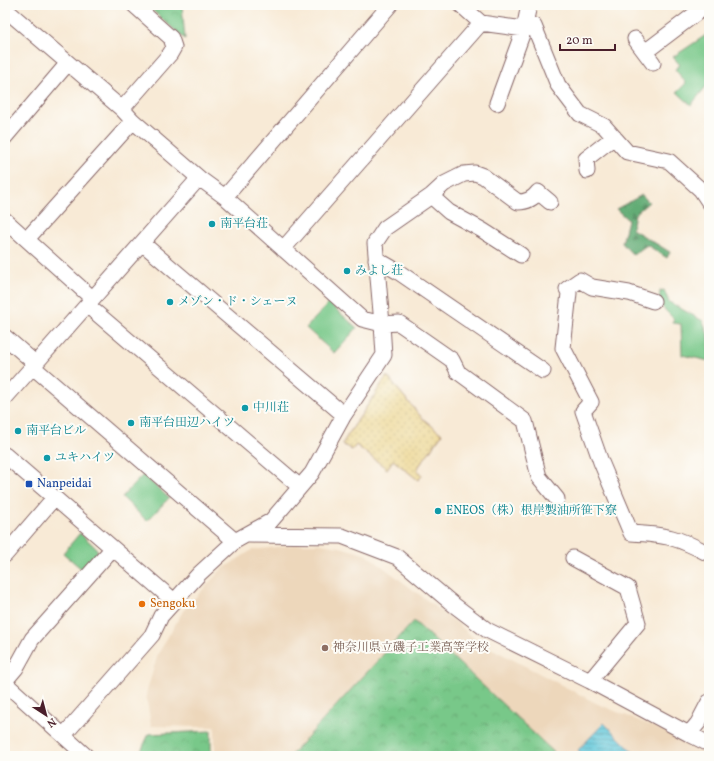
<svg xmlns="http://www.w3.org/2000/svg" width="714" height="761" font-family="Vollkorn,'Noto Serif JP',serif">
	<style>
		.built { fill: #edd7bb }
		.grass { fill: #78c889; stroke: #61745a }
		.forest { fill: url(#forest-firs); stroke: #566650 }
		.sand { fill: url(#sand-dots); stroke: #9c7c64 }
		.park { fill: url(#park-crowns); stroke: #61745a }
		.water { fill: url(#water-rules); stroke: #547282 }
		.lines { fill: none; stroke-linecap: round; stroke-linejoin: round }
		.street-casing { stroke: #876667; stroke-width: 17 }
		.street { stroke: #fff; stroke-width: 15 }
		.culture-dot { fill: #0f9aa8; stroke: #fdfcf7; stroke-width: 1.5 }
		.transit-dot { fill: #1a4fb4; stroke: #fdfcf7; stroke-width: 1.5 }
		.food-dot { fill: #e8710a; stroke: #fdfcf7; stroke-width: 1.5 }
		.education-dot { fill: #8d6e63; stroke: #fdfcf7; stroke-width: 1.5 }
		.labels { text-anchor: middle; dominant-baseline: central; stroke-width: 4; stroke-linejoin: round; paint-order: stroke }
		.culture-label { font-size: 12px; fill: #0d838f; stroke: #fdfcf7; text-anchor: start }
		.transit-label { font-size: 12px; fill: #164399; stroke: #fdfcf7; text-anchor: start }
		.food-label { font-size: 12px; fill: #c56008; stroke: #fdfcf7; text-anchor: start }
		.education-label { font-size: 12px; fill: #785e54; stroke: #fdfcf7; text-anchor: start }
	</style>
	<defs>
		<pattern id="forest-firs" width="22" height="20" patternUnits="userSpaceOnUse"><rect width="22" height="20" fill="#62ac75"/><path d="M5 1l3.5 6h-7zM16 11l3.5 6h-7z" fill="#538b60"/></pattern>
		<pattern id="sand-dots" width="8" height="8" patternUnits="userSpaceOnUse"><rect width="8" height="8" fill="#eeda9e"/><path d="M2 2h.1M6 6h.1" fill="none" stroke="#cebb88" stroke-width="1.8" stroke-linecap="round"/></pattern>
		<pattern id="park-crowns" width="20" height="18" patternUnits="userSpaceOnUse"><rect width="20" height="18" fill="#78c889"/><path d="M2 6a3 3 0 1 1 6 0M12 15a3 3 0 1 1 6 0" fill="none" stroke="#69ab76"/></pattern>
		<pattern id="water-rules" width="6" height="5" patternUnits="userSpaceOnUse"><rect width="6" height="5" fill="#5dc6d9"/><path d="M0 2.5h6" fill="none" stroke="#4fa0b0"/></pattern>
	</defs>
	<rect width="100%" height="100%" fill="#fdfcf7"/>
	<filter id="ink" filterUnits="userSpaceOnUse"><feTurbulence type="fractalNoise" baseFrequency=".025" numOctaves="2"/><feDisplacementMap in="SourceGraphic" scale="8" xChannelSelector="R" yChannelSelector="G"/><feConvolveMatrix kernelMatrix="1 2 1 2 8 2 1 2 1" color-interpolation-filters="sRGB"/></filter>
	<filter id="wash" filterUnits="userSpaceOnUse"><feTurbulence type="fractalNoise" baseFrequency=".012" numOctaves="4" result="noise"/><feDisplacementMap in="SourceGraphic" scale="16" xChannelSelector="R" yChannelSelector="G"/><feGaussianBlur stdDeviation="0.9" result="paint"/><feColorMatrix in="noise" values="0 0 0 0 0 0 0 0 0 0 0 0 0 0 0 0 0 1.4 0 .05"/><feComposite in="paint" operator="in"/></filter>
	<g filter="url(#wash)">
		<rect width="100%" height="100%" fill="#f8ead6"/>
		<path class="built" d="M301,544H319L340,547L367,555L457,623L477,641L598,704L700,746L709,751V756H215V727L151,726L146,694L158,654L183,611L221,570L252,550Z"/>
		<path class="grass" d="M709,33V83L691,105L677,92L686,83L675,69L680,65L673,57Z
			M664,290L669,302L703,321L709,337V361L682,355L681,324L672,323L674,319L659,304L660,291Z
			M329,303L357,328L334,353L306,328Z
			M143,475L169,498L147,521L122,497Z
			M80,533L97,549V557L85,572L63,553Z"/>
		<path class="forest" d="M642,195L649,202L635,214L632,229L670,252L667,258L647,245L633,255L622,243L628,220L616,209Z"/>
		<path class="sand" d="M387,376L422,418L442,434L417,469L422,476L418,480L393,460L387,469L356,445L352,450L342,444Z"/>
		<path class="park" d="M146,5H182L185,39Z
			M414,621L558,756H290Z
			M211,731V756L139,755L149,734Z"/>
		<path class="water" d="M604,723L637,756H583L578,750Z"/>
	</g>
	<g filter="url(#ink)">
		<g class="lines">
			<defs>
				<path id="street" d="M461,5L481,23L524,29
					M5,9L122,109L133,121L199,178L225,197L362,319L382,324L384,355L344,415L312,473L271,521L235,541L199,574L161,616L152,635L64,735
					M526,22L534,26L558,85L580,114L604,126L627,152L669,161L701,190L709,202
					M635,39L653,63
					M645,52L707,5
					M497,103L524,29L529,5
					M122,109L170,54L174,47L171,38L134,5
					M5,137L68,63
					M587,171L586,159L614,137
					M431,196L449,212L482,230L521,255
					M225,197L390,5
					M550,202L538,192C533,199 526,202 518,202L483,176L475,173L464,174L444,184L431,196L385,228L375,243L382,324L399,323L452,360L458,372L525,421L539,477L557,499
					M5,220L92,298
					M27,239L133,121
					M142,243L344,415
					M283,249L481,23
					M376,259L397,271L543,371
					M653,301L629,293L592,287L580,280L567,289L569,293L563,348L591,402L583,411L601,462L631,533C667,535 677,537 709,554
					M87,305L300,487
					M5,337L36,364
					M33,367L235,541
					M5,398L199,178
					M5,455L174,601
					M249,535L342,536L397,557L454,605L487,630L590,681L689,734L698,723L709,702
					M5,555L54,498
					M573,558L628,588L638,623L590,681
					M5,681L16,668L32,639L112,549
					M5,683L86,756
					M689,734L709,744"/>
			</defs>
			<use href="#street" class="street-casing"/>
			<use href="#street" class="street"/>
		</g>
	</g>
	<g class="culture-dot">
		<circle cx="212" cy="224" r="4"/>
		<circle cx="347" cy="271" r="4"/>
		<circle cx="170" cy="302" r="4"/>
		<circle cx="245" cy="408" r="4"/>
		<circle cx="131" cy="423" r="4"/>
		<circle cx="18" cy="431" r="4"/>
		<circle cx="47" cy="458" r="4"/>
		<circle cx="438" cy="511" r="4"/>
	</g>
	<rect class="transit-dot" x="25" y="480" width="8" height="8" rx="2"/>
	<circle class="food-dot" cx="142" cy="604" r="4"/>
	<circle class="education-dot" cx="325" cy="648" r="4"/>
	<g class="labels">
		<g class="culture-label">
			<text x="220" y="224">南平台荘</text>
			<text x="355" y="271">みよし荘</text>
			<text x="178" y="302">メゾン・ド・シェーヌ</text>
			<text x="253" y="408">中川荘</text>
			<text x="139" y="423">南平台田辺ハイツ</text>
			<text x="26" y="431">南平台ビル</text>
			<text x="55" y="458">ユキハイツ</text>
			<text x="446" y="511">ENEOS（株）根岸製油所笹下寮</text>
		</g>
		<g class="transit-label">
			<text x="37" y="484">Nanpeidai</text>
		</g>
		<g class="food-label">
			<text x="150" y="604">Sengoku</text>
		</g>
		<g class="education-label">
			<text x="333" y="648">神奈川県立磯子工業高等学校</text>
		</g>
	</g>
	<rect width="714" height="761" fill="none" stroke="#fdfcf7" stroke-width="20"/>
	<g transform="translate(46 715) rotate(144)" stroke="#fdfcf7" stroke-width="3" paint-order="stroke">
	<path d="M0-3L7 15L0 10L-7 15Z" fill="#4a1f2b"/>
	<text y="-6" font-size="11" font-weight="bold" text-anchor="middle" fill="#4a1f2b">N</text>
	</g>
	<path d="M560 44v6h55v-6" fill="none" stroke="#4a1f2b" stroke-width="2"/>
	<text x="566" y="44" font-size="12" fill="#4a1f2b" stroke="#fdfcf7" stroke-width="3" paint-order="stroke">20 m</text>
</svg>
